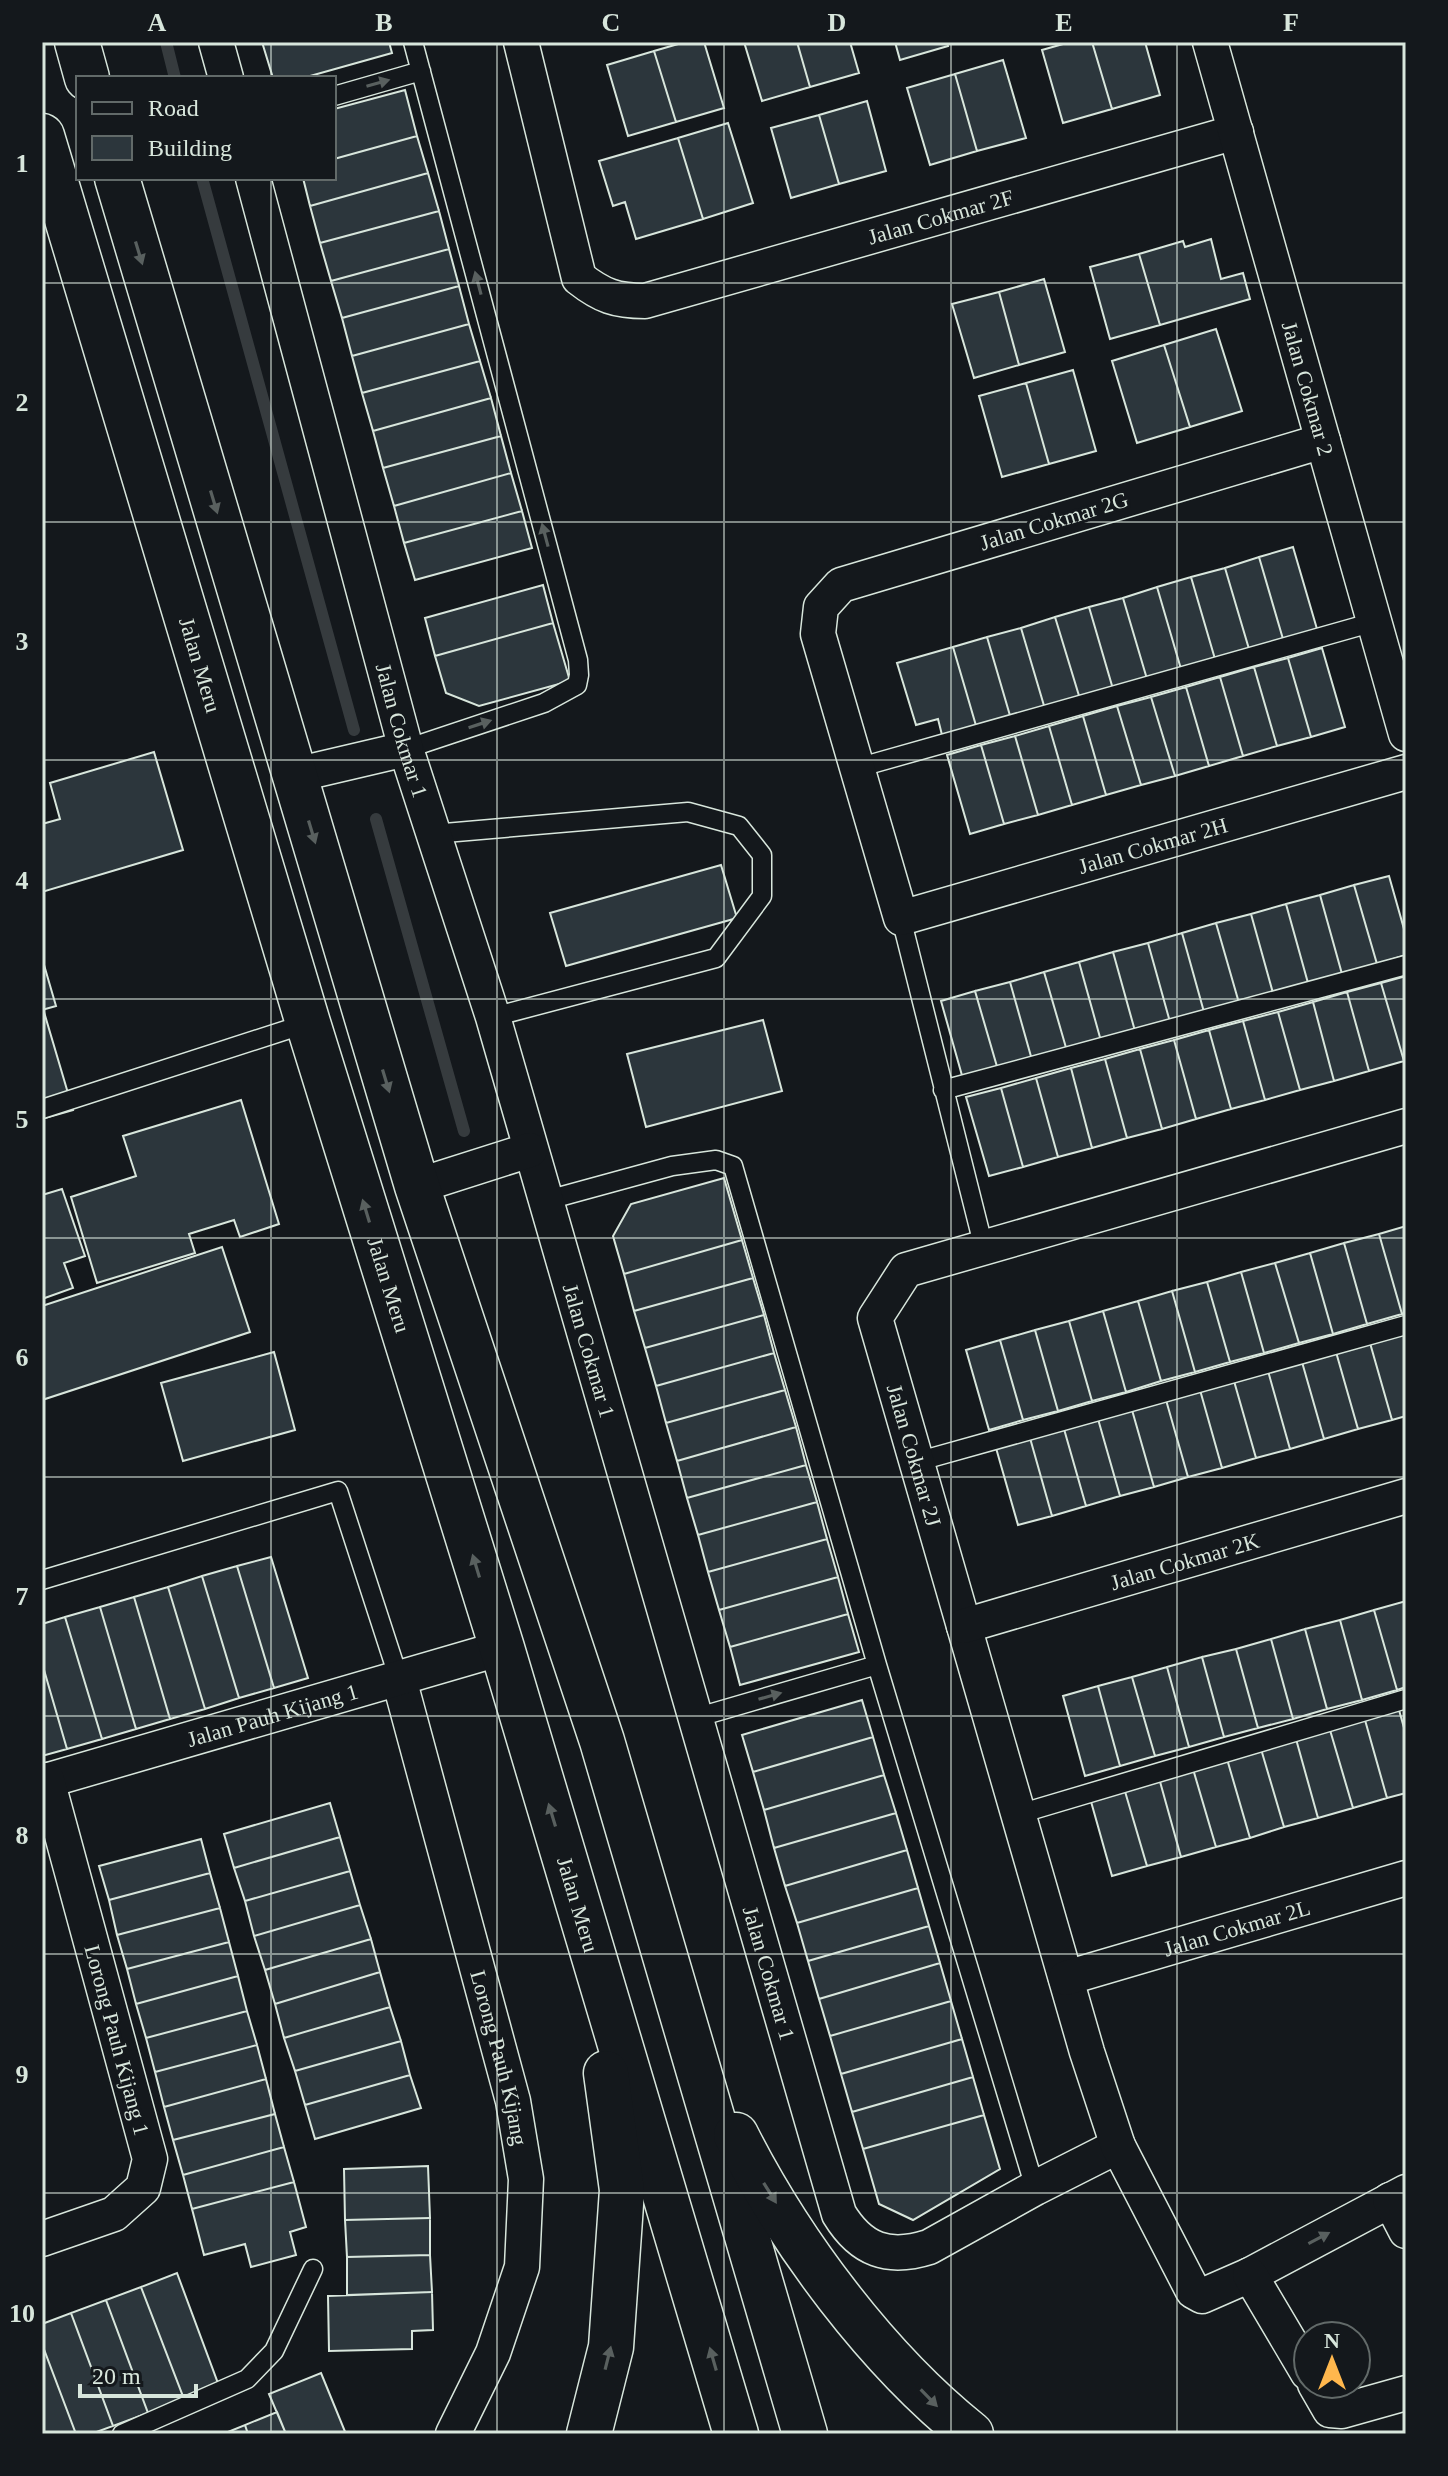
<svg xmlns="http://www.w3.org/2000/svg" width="1448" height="2476" font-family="Georgia,serif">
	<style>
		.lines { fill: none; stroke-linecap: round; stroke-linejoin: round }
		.stream { stroke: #363b3e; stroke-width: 12 }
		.building { fill: #2c363c; stroke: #d8e6dc; stroke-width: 2 }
		.service-casing { stroke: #d8e6dc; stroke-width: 21 }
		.minor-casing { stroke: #d8e6dc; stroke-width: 37 }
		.trunk-casing { stroke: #d8e6dc; stroke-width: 47 }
		.service { stroke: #14181c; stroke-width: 18 }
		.minor { stroke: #14181c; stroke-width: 34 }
		.trunk { stroke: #14181c; stroke-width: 44 }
		.oneway { fill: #59605f }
		.grid { fill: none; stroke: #d8e6dc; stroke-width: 2; stroke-opacity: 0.55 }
		.labels { text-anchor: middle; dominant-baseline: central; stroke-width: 6; stroke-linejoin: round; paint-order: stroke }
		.street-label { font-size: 22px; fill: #d8e6dc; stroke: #14181c }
		.neatline { fill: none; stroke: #d8e6dc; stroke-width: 3 }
		.grid-label { font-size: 26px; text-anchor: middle; font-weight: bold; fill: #d8e6dc }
	</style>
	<rect width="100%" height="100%" fill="#14181c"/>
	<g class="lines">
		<path class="stream" d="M166,42L175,78
			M202,178L354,730
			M376,819L464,1131"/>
	</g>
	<path class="building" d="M262,42H389L392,53L303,78H273Z
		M685,42H704L724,108L676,122L654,51Z
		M744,42H797L810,87L762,101Z
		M797,42H850L859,73L810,87Z
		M895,42H947L948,46L900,60Z
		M1070,42H1092L1112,109L1063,123L1042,50Z
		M1092,42H1145L1160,95L1112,109Z
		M654,51L676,122L628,136L607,65Z
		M1003,60L1026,138L977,151L955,74Z
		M955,74L977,151L930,165L907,88Z
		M405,90L417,136L334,159V109Z
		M867,101L886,171L839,184L819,115Z
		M819,115L839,184L791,198L771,128Z
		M728,123L753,203L703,219L678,138Z
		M417,136L428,173L310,206L303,178H334V159Z
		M678,138L703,219L636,239L625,202L613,206L599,161Z
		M428,173L439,211L320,243L310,206Z
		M439,211L449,249L331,281L320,243Z
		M1211,239L1221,279L1243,273L1250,299L1160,325L1139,254L1183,241L1185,247Z
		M449,249L459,286L342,318L331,281Z
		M1139,254L1160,325L1110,339L1090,267Z
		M1044,279L1065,352L1019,365L999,292Z
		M459,286L469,324L352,356L342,318Z
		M999,292L1019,365L974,378L952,304Z
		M469,324L480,361L362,393L352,356Z
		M1216,329L1242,411L1190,427L1164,345Z
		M1164,345L1190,427L1137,443L1112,361Z
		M480,361L491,398L373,431L362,393Z
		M1073,370L1096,451L1049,464L1026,383Z
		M1026,383L1049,464L1002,477L979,396Z
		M491,398L501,436L383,468L373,431Z
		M501,436L511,473L394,506L383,468Z
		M511,473L522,511L404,543L394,506Z
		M522,511L532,548L415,580L404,543Z
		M1293,547L1317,629L1283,639L1259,557Z
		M1259,557L1283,639L1249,649L1225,568Z
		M1225,568L1249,649L1215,659L1191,577Z
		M1191,577L1215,659L1181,669L1157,587Z
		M543,585L553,623L435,656L425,618Z
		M1157,587L1181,669L1147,679L1123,598Z
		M1123,598L1147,679L1113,689L1089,607Z
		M1089,607L1113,689L1080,699L1055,617Z
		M1055,617L1080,699L1045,709L1021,628Z
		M553,623L570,681L479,706L446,693L435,656Z
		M1021,628L1045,709L1011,719L987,637Z
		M987,637L1011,719L977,729L953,647Z
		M953,647L977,729L943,739L938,719L916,725L897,663Z
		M1322,648L1345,727L1311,737L1288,658Z
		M1288,658L1311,737L1277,746L1254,667Z
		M1254,667L1277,746L1243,756L1220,677Z
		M1220,677L1243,756L1209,766L1186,687Z
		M1186,687L1209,766L1175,776L1151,697Z
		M1151,697L1175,776L1141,785L1117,706Z
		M1117,706L1141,785L1106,795L1083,716Z
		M1083,716L1106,795L1072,805L1049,726Z
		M1049,726L1072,805L1038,815L1015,736Z
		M1015,736L1038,815L1004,824L981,745Z
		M981,745L1004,824L970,834L947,755Z
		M154,752L183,850L42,892V824L60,819L50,783Z
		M721,865L737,918L566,966L550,913Z
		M1389,876L1406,936V955L1377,964L1354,885Z
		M1354,885L1377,964L1342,974L1320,895Z
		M1320,895L1342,974L1308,983L1286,904Z
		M1286,904L1308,983L1273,993L1251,914Z
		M1251,914L1273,993L1239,1003L1216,923Z
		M1216,923L1239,1003L1204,1012L1182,933Z
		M1182,933L1204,1012L1170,1022L1148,943Z
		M1148,943L1170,1022L1135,1031L1113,952Z
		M1113,952L1135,1031L1101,1041L1079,962Z
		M42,958L56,1006L42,1010Z
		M1079,962L1101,1041L1067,1051L1044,972Z
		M1044,972L1067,1051L1032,1060L1010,982Z
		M1406,976V1061H1404L1381,983Z
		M1010,982L1032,1060L998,1070L975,991Z
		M1381,983L1404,1061L1369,1071L1347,992Z
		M975,991L998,1070L963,1079L941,1001Z
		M1347,992L1369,1071L1334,1081L1313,1002Z
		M1313,1002L1334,1081L1300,1090L1278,1012Z
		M44,1012L73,1110L42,1119V1013Z
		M1278,1012L1300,1090L1265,1100L1243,1021Z
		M763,1020L782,1091L646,1127L627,1054Z
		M1243,1021L1265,1100L1231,1109L1209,1030Z
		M1209,1030L1231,1109L1196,1119L1174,1040Z
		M1174,1040L1196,1119L1162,1129L1140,1049Z
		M1140,1049L1162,1129L1127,1138L1105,1059Z
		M1105,1059L1127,1138L1092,1148L1071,1068Z
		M1071,1068L1092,1148L1058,1157L1036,1078Z
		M1036,1078L1058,1157L1023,1167L1001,1088Z
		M1001,1088L1023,1167L989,1176L966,1097Z
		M241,1100L279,1224L240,1237L234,1220L189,1234L195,1253L97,1283L71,1197L136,1176L123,1136Z
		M724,1178L742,1240L624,1274L613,1236L631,1204Z
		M62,1189L85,1256L64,1263L73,1288L42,1299V1195Z
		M1406,1226V1313L1402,1314L1379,1234Z
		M1379,1234L1402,1314L1367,1324L1344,1243Z
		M742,1240L753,1278L634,1311L624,1274Z
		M1344,1243L1367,1324L1333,1334L1310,1253Z
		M222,1247L250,1332L42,1400V1306Z
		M1310,1253L1333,1334L1299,1343L1275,1263Z
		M1275,1263L1299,1343L1264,1353L1241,1272Z
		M1241,1272L1264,1353L1230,1362L1207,1282Z
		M753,1278L764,1315L645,1348L634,1311Z
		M1207,1282L1230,1362L1195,1372L1172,1291Z
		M1172,1291L1195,1372L1161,1381L1138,1301Z
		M1138,1301L1161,1381L1126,1392L1103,1311Z
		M1103,1311L1126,1392L1092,1401L1069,1321Z
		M764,1315L774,1353L656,1386L645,1348Z
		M1069,1321L1092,1401L1058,1411L1035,1330Z
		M1035,1330L1058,1411L1023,1420L1000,1340Z
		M1404,1333L1406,1341V1416L1392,1420L1370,1343Z
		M1000,1340L1023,1420L989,1430L966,1350Z
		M1370,1343L1392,1420L1358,1429L1336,1352Z
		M274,1352L295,1430L183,1461L161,1383Z
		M1336,1352L1358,1429L1324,1439L1302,1362Z
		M774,1353L785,1390L666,1423L656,1386Z
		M1302,1362L1324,1439L1290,1449L1268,1371Z
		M1268,1371L1290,1449L1256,1458L1234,1381Z
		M1234,1381L1256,1458L1222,1468L1200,1390Z
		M785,1390L796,1427L677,1461L666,1423Z
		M1200,1390L1222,1468L1188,1477L1166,1400Z
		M1166,1400L1188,1477L1154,1487L1132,1410Z
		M1132,1410L1154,1487L1120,1496L1098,1419Z
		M1098,1419L1120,1496L1086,1506L1064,1429Z
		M796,1427L806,1465L687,1498L677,1461Z
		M1064,1429L1086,1506L1052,1516L1030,1438Z
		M1030,1438L1052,1516L1018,1525L996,1448Z
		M806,1465L817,1502L698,1535L687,1498Z
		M817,1502L827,1539L708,1572L698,1535Z
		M827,1539L838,1577L719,1610L708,1572Z
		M271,1557L308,1678L274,1688L237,1566Z
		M237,1566L274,1688L239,1698L202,1576Z
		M202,1576L239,1698L205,1709L168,1587Z
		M838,1577L848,1614L730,1647L719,1610Z
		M168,1587L205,1709L170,1719L134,1597Z
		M134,1597L170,1719L136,1729L100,1607Z
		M1406,1601V1687L1397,1690L1374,1610Z
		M100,1607L136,1729L102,1739L65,1617Z
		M1374,1610L1397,1690L1362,1700L1340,1620Z
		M848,1614L859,1652L740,1685L730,1647Z
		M65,1617L102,1739L67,1749L42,1663V1624Z
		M1340,1620L1362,1700L1327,1709L1305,1629Z
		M1305,1629L1327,1709L1293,1719L1271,1639Z
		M1271,1639L1293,1719L1258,1728L1236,1649Z
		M1236,1649L1258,1728L1224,1737L1202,1657Z
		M1202,1657L1224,1737L1189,1747L1167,1667Z
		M42,1663L67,1749L42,1756Z
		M1167,1667L1189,1747L1155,1756L1132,1677Z
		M1132,1677L1155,1756L1120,1766L1098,1686Z
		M1098,1686L1120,1766L1085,1776L1063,1696Z
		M862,1700L873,1737L753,1772L742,1735Z
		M1399,1710L1406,1735V1793L1387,1798L1365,1720Z
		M1365,1720L1387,1798L1353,1808L1330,1730Z
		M1330,1730L1353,1808L1318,1818L1296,1739Z
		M873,1737L884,1775L764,1810L753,1772Z
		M1296,1739L1318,1818L1284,1827L1261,1749Z
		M1261,1749L1284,1827L1250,1838L1227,1759Z
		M1227,1759L1250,1838L1216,1847L1193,1769Z
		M1193,1769L1216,1847L1181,1857L1159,1778Z
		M884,1775L896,1813L774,1848L764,1810Z
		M1159,1778L1181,1857L1147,1866L1124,1788Z
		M1124,1788L1147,1866L1112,1876L1090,1798Z
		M330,1803L340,1837L234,1868L224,1834Z
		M896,1813L907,1850L785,1886L774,1848Z
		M340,1837L350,1871L245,1901L234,1868Z
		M201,1839L210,1873L109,1900L99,1866Z
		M907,1850L918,1888L797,1923L785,1886Z
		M350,1871L360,1905L254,1936L245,1901Z
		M210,1873L220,1908L117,1935L109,1900Z
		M918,1888L929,1926L808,1961L797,1923Z
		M360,1905L371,1939L265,1970L254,1936Z
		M220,1908L229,1942L127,1969L117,1935Z
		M929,1926L940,1963L819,1999L808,1961Z
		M371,1939L380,1972L275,2004L265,1970Z
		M229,1942L238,1976L136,2004L127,1969Z
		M940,1963L951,2001L830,2036L819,1999Z
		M380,1972L390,2007L284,2038L275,2004Z
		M238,1976L247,2011L146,2038L136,2004Z
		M951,2001L962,2039L841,2074L830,2036Z
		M390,2007L401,2041L295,2071L284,2038Z
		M247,2011L257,2045L155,2072L146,2038Z
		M962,2039L973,2077L852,2112L841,2074Z
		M401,2041L410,2075L305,2105L295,2071Z
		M257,2045L266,2079L164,2107L155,2072Z
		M410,2075L421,2108L315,2139L305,2105Z
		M973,2077L984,2115L863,2149L852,2112Z
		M266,2079L275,2114L173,2140L164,2107Z
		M275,2114L284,2147L183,2175L173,2140Z
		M984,2115L1000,2169L913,2220L879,2204L863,2149Z
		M284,2147L294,2182L192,2209L183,2175Z
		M428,2166L430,2218L345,2220L344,2169Z
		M294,2182L306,2227L290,2232L296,2255L251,2267L245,2244L204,2255L192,2209Z
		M430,2218V2255L347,2257L345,2220Z
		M430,2255L432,2292L347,2295V2257Z
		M177,2273L219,2386L184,2399L141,2287Z
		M141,2287L184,2399L148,2413L106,2300Z
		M432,2292L433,2330L412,2331V2349L329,2351L328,2296Z
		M106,2300L148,2413L113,2426L71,2313Z
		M71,2313L113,2426L91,2434H76L42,2344V2324Z
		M42,2344L76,2434H42Z
		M321,2373L346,2434H286L269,2394Z
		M277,2412L286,2434H248L245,2425Z
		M245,2425L248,2434H223Z"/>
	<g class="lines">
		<defs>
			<path id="service" d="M334,96L421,71
				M406,749L544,703L577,685L579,675L578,660L413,42
				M857,768L1374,622
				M433,834L688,812L739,826L762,855V896L716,958L493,1017
				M901,918L984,1248
				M943,1090L1406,965
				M42,1109L308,1023
				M544,1201L672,1166L716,1160L733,1166L877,1665L1035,2188
				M916,1462L1406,1325
				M42,1580L338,1491L399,1679
				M695,1718L877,1665
				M1019,1814L1406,1699
				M122,2434L247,2379L274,2351L313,2269"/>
			<g id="minor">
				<path d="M216,42L226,78"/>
				<path id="s1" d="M521,42L579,278C602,296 616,301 645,301L1236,132"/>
				<path id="s2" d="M1210,42L1406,734"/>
				<path id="s3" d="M253,178L406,749L493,1017L839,2214C861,2250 888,2260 929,2247L1035,2188L1118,2146"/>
				<path id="s4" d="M1323,441L841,585L821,607L818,634L901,918L1406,772"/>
				<path d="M295,775L406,749"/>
				<path id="s5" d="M1406,1126L906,1270L875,1318L1087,2052L1118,2146L1193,2291L1202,2296L1250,2275L1406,2192"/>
				<path d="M417,1186L530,1150"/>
				<path id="s6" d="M964,1626L1406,1496"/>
				<path id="s7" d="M399,1679L513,2101L526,2179L522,2267L493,2353L453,2434"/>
				<path id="s8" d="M42,1782L502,1648"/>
				<path id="s9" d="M1066,1978L1406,1878"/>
				<path d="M1390,2200L1406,2231"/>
				<path d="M42,2239L114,2214L143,2188L150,2159L47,1780"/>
				<path d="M1250,2275L1308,2373"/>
				<path d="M1315,2384L1330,2410L1342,2411L1406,2393"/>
			</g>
			<g id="trunk">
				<path d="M77,42L87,78"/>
				<path id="s10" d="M42,136L308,1023L502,1648L736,2434"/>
				<path d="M117,178L417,1186L602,1741L805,2434"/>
				<path d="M736,2135C790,2242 877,2359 971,2434"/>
				<path d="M589,2434L611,2347L622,2190L606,2073"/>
			</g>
		</defs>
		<use href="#service" class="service-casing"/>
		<use href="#minor" class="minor-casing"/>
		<use href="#trunk" class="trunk-casing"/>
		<use href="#service" class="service"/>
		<use href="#minor" class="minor"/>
		<use href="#trunk" class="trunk"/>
	</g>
	<defs><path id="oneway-solid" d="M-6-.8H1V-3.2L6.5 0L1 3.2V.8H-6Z" transform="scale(2)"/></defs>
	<g class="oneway">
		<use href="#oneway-solid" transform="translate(378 83) rotate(-16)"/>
		<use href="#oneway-solid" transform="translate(139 253) rotate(73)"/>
		<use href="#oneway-solid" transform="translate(478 283) rotate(-105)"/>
		<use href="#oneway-solid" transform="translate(214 502) rotate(73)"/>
		<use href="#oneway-solid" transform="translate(545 535) rotate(-105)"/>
		<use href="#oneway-solid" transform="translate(480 724) rotate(-18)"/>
		<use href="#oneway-solid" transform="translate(312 832) rotate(73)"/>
		<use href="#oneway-solid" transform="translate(386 1081) rotate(73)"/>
		<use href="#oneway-solid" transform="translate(366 1211) rotate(-107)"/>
		<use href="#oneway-solid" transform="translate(476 1566) rotate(-107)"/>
		<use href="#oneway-solid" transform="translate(770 1696) rotate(-16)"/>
		<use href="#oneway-solid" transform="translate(552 1815) rotate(-107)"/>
		<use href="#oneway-solid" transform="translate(770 2193) rotate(58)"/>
		<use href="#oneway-solid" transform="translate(1319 2238) rotate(-28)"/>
		<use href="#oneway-solid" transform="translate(608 2358) rotate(-76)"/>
		<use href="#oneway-solid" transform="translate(713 2359) rotate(-106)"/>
		<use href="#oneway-solid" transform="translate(929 2398) rotate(46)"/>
	</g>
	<path class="grid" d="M271,42V78M497,42V2434M724,42V2434M951,42V2434M1177,42V2434M271,178V2434M42,283H1406M42,522H1406M42,760H1406M42,999H1406M42,1238H1406M42,1477H1406M42,1716H1406M42,1954H1406M42,2193H1406"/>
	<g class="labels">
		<g class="street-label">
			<text stroke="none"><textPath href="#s1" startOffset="622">Jalan Cokmar 2F</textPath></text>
			<text stroke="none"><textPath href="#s2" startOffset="360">Jalan Cokmar 2</textPath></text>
			<text transform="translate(1054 521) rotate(-17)">Jalan Cokmar 2G</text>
			<text stroke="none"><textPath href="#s10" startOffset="552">Jalan Meru</textPath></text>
			<text stroke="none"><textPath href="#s3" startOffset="572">Jalan Cokmar 1</textPath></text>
			<text stroke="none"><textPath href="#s4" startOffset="1118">Jalan Cokmar 2H</textPath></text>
			<text stroke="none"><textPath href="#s10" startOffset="1200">Jalan Meru</textPath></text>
			<text stroke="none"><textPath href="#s3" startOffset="1220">Jalan Cokmar 1</textPath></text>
			<text stroke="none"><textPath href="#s5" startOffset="720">Jalan Cokmar 2J</textPath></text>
			<text stroke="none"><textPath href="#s6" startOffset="230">Jalan Cokmar 2K</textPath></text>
			<text stroke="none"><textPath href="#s8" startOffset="240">Jalan Pauh Kijang 1</textPath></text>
			<text stroke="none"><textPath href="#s10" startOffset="1848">Jalan Meru</textPath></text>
			<text stroke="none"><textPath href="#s9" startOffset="178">Jalan Cokmar 2L</textPath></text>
			<text stroke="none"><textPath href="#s3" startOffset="1868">Jalan Cokmar 1</textPath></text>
			<text transform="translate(117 2040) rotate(75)">Lorong Pauh Kijang 1</text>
			<text stroke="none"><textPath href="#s7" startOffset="392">Lorong Pauh Kijang</textPath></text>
		</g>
	</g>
	<rect width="1448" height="2476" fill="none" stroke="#14181c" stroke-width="88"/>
	<rect x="76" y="76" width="260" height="104" fill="#14181c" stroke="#626a69" stroke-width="2"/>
	<rect x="92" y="102" width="40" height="12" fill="#14181c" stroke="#626a69" stroke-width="2"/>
	<text x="148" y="116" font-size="24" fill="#d8e6dc">Road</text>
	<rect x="92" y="136" width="40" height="24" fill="#2c363c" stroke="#626a69" stroke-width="2"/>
	<text x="148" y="156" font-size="24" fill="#d8e6dc">Building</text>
	<g transform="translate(1332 2360)"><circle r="38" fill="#14181c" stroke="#626a69" stroke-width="2"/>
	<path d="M0-6L14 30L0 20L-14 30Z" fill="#ffb74d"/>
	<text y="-12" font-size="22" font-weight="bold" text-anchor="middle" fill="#d8e6dc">N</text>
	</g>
	<path d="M80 2384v12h116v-12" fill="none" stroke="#d8e6dc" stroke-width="4"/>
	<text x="92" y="2384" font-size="24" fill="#d8e6dc" stroke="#14181c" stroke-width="6" paint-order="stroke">20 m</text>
	<rect x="44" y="44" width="1360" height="2388" class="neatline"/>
	<g class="grid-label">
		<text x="157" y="31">A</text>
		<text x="384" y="31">B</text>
		<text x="611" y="31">C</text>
		<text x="837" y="31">D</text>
		<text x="1064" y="31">E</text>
		<text x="1291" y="31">F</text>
		<text x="22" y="172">1</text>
		<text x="22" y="411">2</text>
		<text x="22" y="650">3</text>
		<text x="22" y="889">4</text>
		<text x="22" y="1128">5</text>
		<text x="22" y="1366">6</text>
		<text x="22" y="1605">7</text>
		<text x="22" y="1844">8</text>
		<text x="22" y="2083">9</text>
		<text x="22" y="2322">10</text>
	</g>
</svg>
